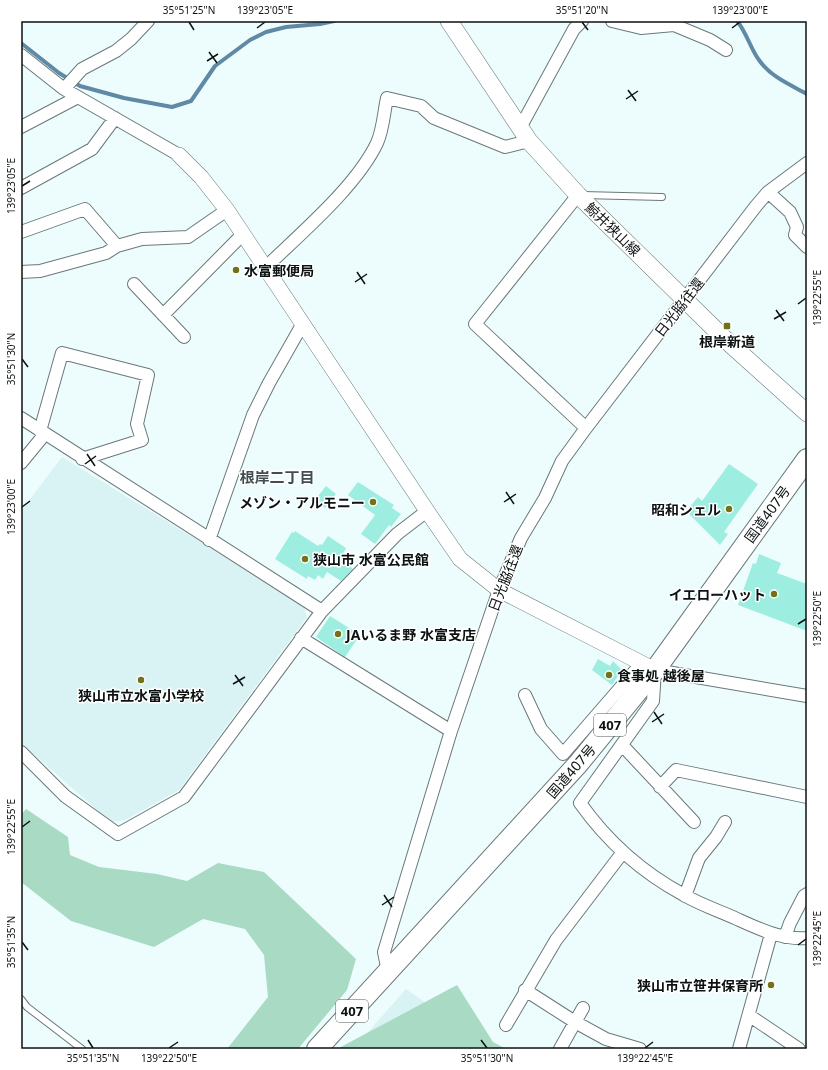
<svg xmlns="http://www.w3.org/2000/svg" width="828" height="1070" font-family="'Noto Sans','Noto Sans JP',sans-serif">
	<style>
		.built { fill: #d9f2f3 }
		.green { fill: #a9dac3 }
		.lines { fill: none; stroke-linecap: round; stroke-linejoin: round }
		.stream { stroke: #5f89a4; stroke-width: 4 }
		.building { fill: #9dede0 }
		.service-casing { stroke: #6a7879; stroke-width: 8 }
		.minor-casing { stroke: #6a7879; stroke-width: 14 }
		.tertiary-casing { stroke: #6a7879; stroke-width: 16 }
		.secondary-casing { stroke: #6a7879; stroke-width: 18 }
		.trunk-casing { stroke: #6a7879; stroke-width: 22 }
		.service { stroke: #fff; stroke-width: 6 }
		.minor { stroke: #fff; stroke-width: 12 }
		.tertiary { stroke: #fff; stroke-width: 15 }
		.secondary { stroke: #fff; stroke-width: 17 }
		.trunk { stroke: #fff; stroke-width: 20 }
		.ticks { fill: none; stroke: #0c1112; stroke-width: 1.5 }
		.poi-dot { fill: #727318; stroke: #fff; stroke-width: 1.5 }
		.labels { text-anchor: middle; dominant-baseline: central; stroke-width: 3; stroke-linejoin: round; paint-order: stroke }
		.shield { fill: #fff; stroke: #555859; stroke-width: 1 }
		.shield-label { font-size: 13px; font-weight: bold; fill: #0c1112 }
		.street-label { font-size: 14px; fill: #0c1112; stroke: #fff }
		.poi-label { font-size: 14px; font-weight: bold; fill: #0c1112; stroke: #fff; text-anchor: start }
		.neighbourhood-label { font-size: 15px; font-weight: bold; fill: #424f50; stroke: #fff }
		.neatline { fill: none; stroke: #0c1112; stroke-width: 1.5 }
		.ticks-label { font-size: 10px; text-anchor: middle; fill: #0c1112 }
	</style>
	<rect width="100%" height="100%" fill="#edfdfe"/>
	<path class="built" d="M62,457L303,605L307,617L179,790L125,820L111,822L21,743V511Z
		M406,989L492,1049H353Z"/>
	<path class="green" d="M26,809L68,837L70,855L99,867L157,874L187,881L218,863L264,872L356,959L347,990L298,1049H227L268,997L264,955L245,929L203,919L154,947L71,921L21,882V815Z
		M457,985L493,1042L506,1049H337Z"/>
	<g class="lines">
		<path class="stream" d="M737,21C747,33 750,48 759,60C771,77 789,84 807,94
			M21,43L59,73L80,86L124,98L172,107L191,101L215,66L250,40L266,32L286,27L320,24L334,21"/>
	</g>
	<path class="building" d="M729,464L758,484L724,532L728,534L720,545L686,511L698,497L702,501Z
		M358,482L394,505L392,508L401,514L391,527L389,525L375,544L361,534L375,515L348,495Z
		M326,486L336,494L325,508L315,500Z
		M295,531L318,546L320,544L322,545L328,536L346,548L341,557L353,569L341,581L327,572L323,579L318,575L315,580L308,576L307,579L275,559L292,532L294,533Z
		M759,554L781,563L777,573L807,584V631L738,605L753,563L756,564Z
		M330,616L360,635L345,657L316,637Z
		M598,659L610,666L613,661L622,670L612,685L592,670Z"/>
	<g class="lines">
		<defs>
			<path id="service" d="M583,195L662,197
				M21,999L27,1007L82,1049"/>
			<path id="minor" d="M612,21L641,28L674,25L710,40L726,50
				M21,55L64,89L179,155
				M64,89L82,69L116,51L131,39L148,21
				M21,127L78,97
				M520,128L574,29L582,21
				M21,188L92,149L115,118
				M768,192L790,212L797,227L795,235L807,247
				M578,195L475,324L586,428
				M21,232L85,209L117,246
				M265,268C300,234 356,187 377,143C383,130 384,112 387,98L421,106L434,118L505,147L529,141
				M21,272L40,271L106,253L117,246L142,239L188,237L227,210
				M134,284L184,337
				M163,315L243,234
				M21,418L322,611
				M40,431L62,353L148,375L137,424L142,440L82,459
				M21,463L44,435
				M209,540L253,415L269,383L302,325
				M301,638L451,731
				M525,695L541,729L563,754L641,664
				M807,696L655,670L653,701L580,803C607,841 643,873 684,895C701,905 720,911 737,919C759,929 782,940 807,938
				M622,745L694,822
				M21,752L65,796L118,834L184,797L322,611L397,534L427,511
				M660,787L676,770L807,797
				M685,896L699,858L716,837L725,822
				M785,937L790,923L804,896L807,894
				M388,972L384,952L451,731L499,590L521,538L545,498L562,461L586,428L756,206L768,192L807,163
				M525,990L575,1022L606,1039L640,1049
				M750,1016L799,1049
				M506,1025L556,940L623,852
				M560,1049L583,1008
				M739,1049L771,934"/>
			<path id="tertiary" d="M179,155L201,177L227,210L427,511L460,559L499,590L655,670"/>
			<path id="secondary" d="M449,21L529,141L578,195L728,342L807,413"/>
			<path id="trunk" d="M317,1049L578,764L655,670L807,459"/>
		</defs>
		<use href="#service" class="service-casing"/>
		<use href="#minor" class="minor-casing"/>
		<use href="#tertiary" class="tertiary-casing"/>
		<use href="#secondary" class="secondary-casing"/>
		<use href="#trunk" class="trunk-casing"/>
		<use href="#service" class="service"/>
		<use href="#minor" class="minor"/>
		<use href="#tertiary" class="tertiary"/>
		<use href="#secondary" class="secondary"/>
		<use href="#trunk" class="trunk"/>
	</g>
	<path class="ticks" d="M189,22L194,30M582,22L588,30M257,28L265,22M732,28L740,22M209,52L217,63M207,61L218,54M628,90L636,101M626,99L638,91M22,186L30,181M357,272L365,284M355,282L367,274M798,304L806,298M776,310L784,321M774,319L786,312M22,359L28,367M87,454L95,466M85,464L96,456M506,492L514,504M504,502L516,494M22,507L30,501M798,624L806,619M235,675L243,686M233,684L245,677M654,712L662,724M652,722L664,714M22,827L30,821M384,895L392,907M382,905L394,897M22,942L28,950M798,945L806,939M88,1040L93,1048M481,1040L487,1048M169,1048L178,1042M645,1048L653,1042"/>
	<g class="poi-dot">
		<circle cx="236" cy="270" r="4"/>
		<rect x="723" y="322" width="8" height="8" rx="2"/>
		<circle cx="373" cy="502" r="4"/>
		<circle cx="729" cy="509" r="4"/>
		<circle cx="305" cy="559" r="4"/>
		<circle cx="774" cy="594" r="4"/>
		<circle cx="338" cy="634" r="4"/>
		<circle cx="609" cy="675" r="4"/>
		<circle cx="141" cy="680" r="4"/>
		<circle cx="771" cy="985" r="4"/>
	</g>
	<g class="labels">
		<g class="shield">
			<rect x="594" y="714" width="32" height="22" rx="3"/>
			<rect x="336" y="1000" width="32" height="22" rx="3"/>
		</g>
		<g class="shield-label">
			<text x="610" y="725">407</text>
			<text x="352" y="1011">407</text>
		</g>
		<g class="street-label">
			<text transform="translate(613 229) rotate(44)">鯨井狭山線</text>
			<text transform="translate(679 307) rotate(-52)">日光脇往還</text>
			<text transform="translate(767 514) rotate(-54)">国道407号</text>
			<text transform="translate(505 578) rotate(-69)">日光脇往還</text>
			<text transform="translate(571 771) rotate(-49)">国道407号</text>
		</g>
		<g class="poi-label">
			<text x="244" y="270">水富郵便局</text>
			<text x="727" y="341" text-anchor="middle">根岸新道</text>
			<text x="365" y="502" text-anchor="end">メゾン・アルモニー</text>
			<text x="721" y="509" text-anchor="end">昭和シェル</text>
			<text x="313" y="559">狭山市 水富公民館</text>
			<text x="766" y="594" text-anchor="end">イエローハット</text>
			<text x="346" y="634">JAいるま野 水富支店</text>
			<text x="617" y="675">食事処 越後屋</text>
			<text x="141" y="695" text-anchor="middle">狭山市立水富小学校</text>
			<text x="763" y="985" text-anchor="end">狭山市立笹井保育所</text>
		</g>
		<g class="neighbourhood-label">
			<text x="277" y="477">根岸二丁目</text>
		</g>
	</g>
	<rect width="828" height="1070" fill="none" stroke="#ffffff" stroke-width="44"/>
	<rect x="22" y="22" width="784" height="1026" class="neatline"/>
	<g class="ticks-label">
		<text x="189" y="14">35°51'25"N</text>
		<text x="265" y="14">139°23'05"E</text>
		<text x="582" y="14">35°51'20"N</text>
		<text x="740" y="14">139°23'00"E</text>
		<text transform="translate(11 186) rotate(-90)" y="4">139°23'05"E</text>
		<text transform="translate(817 298) rotate(-90)" y="4">139°22'55"E</text>
		<text transform="translate(11 359) rotate(-90)" y="4">35°51'30"N</text>
		<text transform="translate(11 507) rotate(-90)" y="4">139°23'00"E</text>
		<text transform="translate(817 619) rotate(-90)" y="4">139°22'50"E</text>
		<text transform="translate(11 827) rotate(-90)" y="4">139°22'55"E</text>
		<text transform="translate(817 939) rotate(-90)" y="4">139°22'45"E</text>
		<text transform="translate(11 942) rotate(-90)" y="4">35°51'35"N</text>
		<text x="93" y="1062">35°51'35"N</text>
		<text x="169" y="1062">139°22'50"E</text>
		<text x="487" y="1062">35°51'30"N</text>
		<text x="645" y="1062">139°22'45"E</text>
	</g>
</svg>
